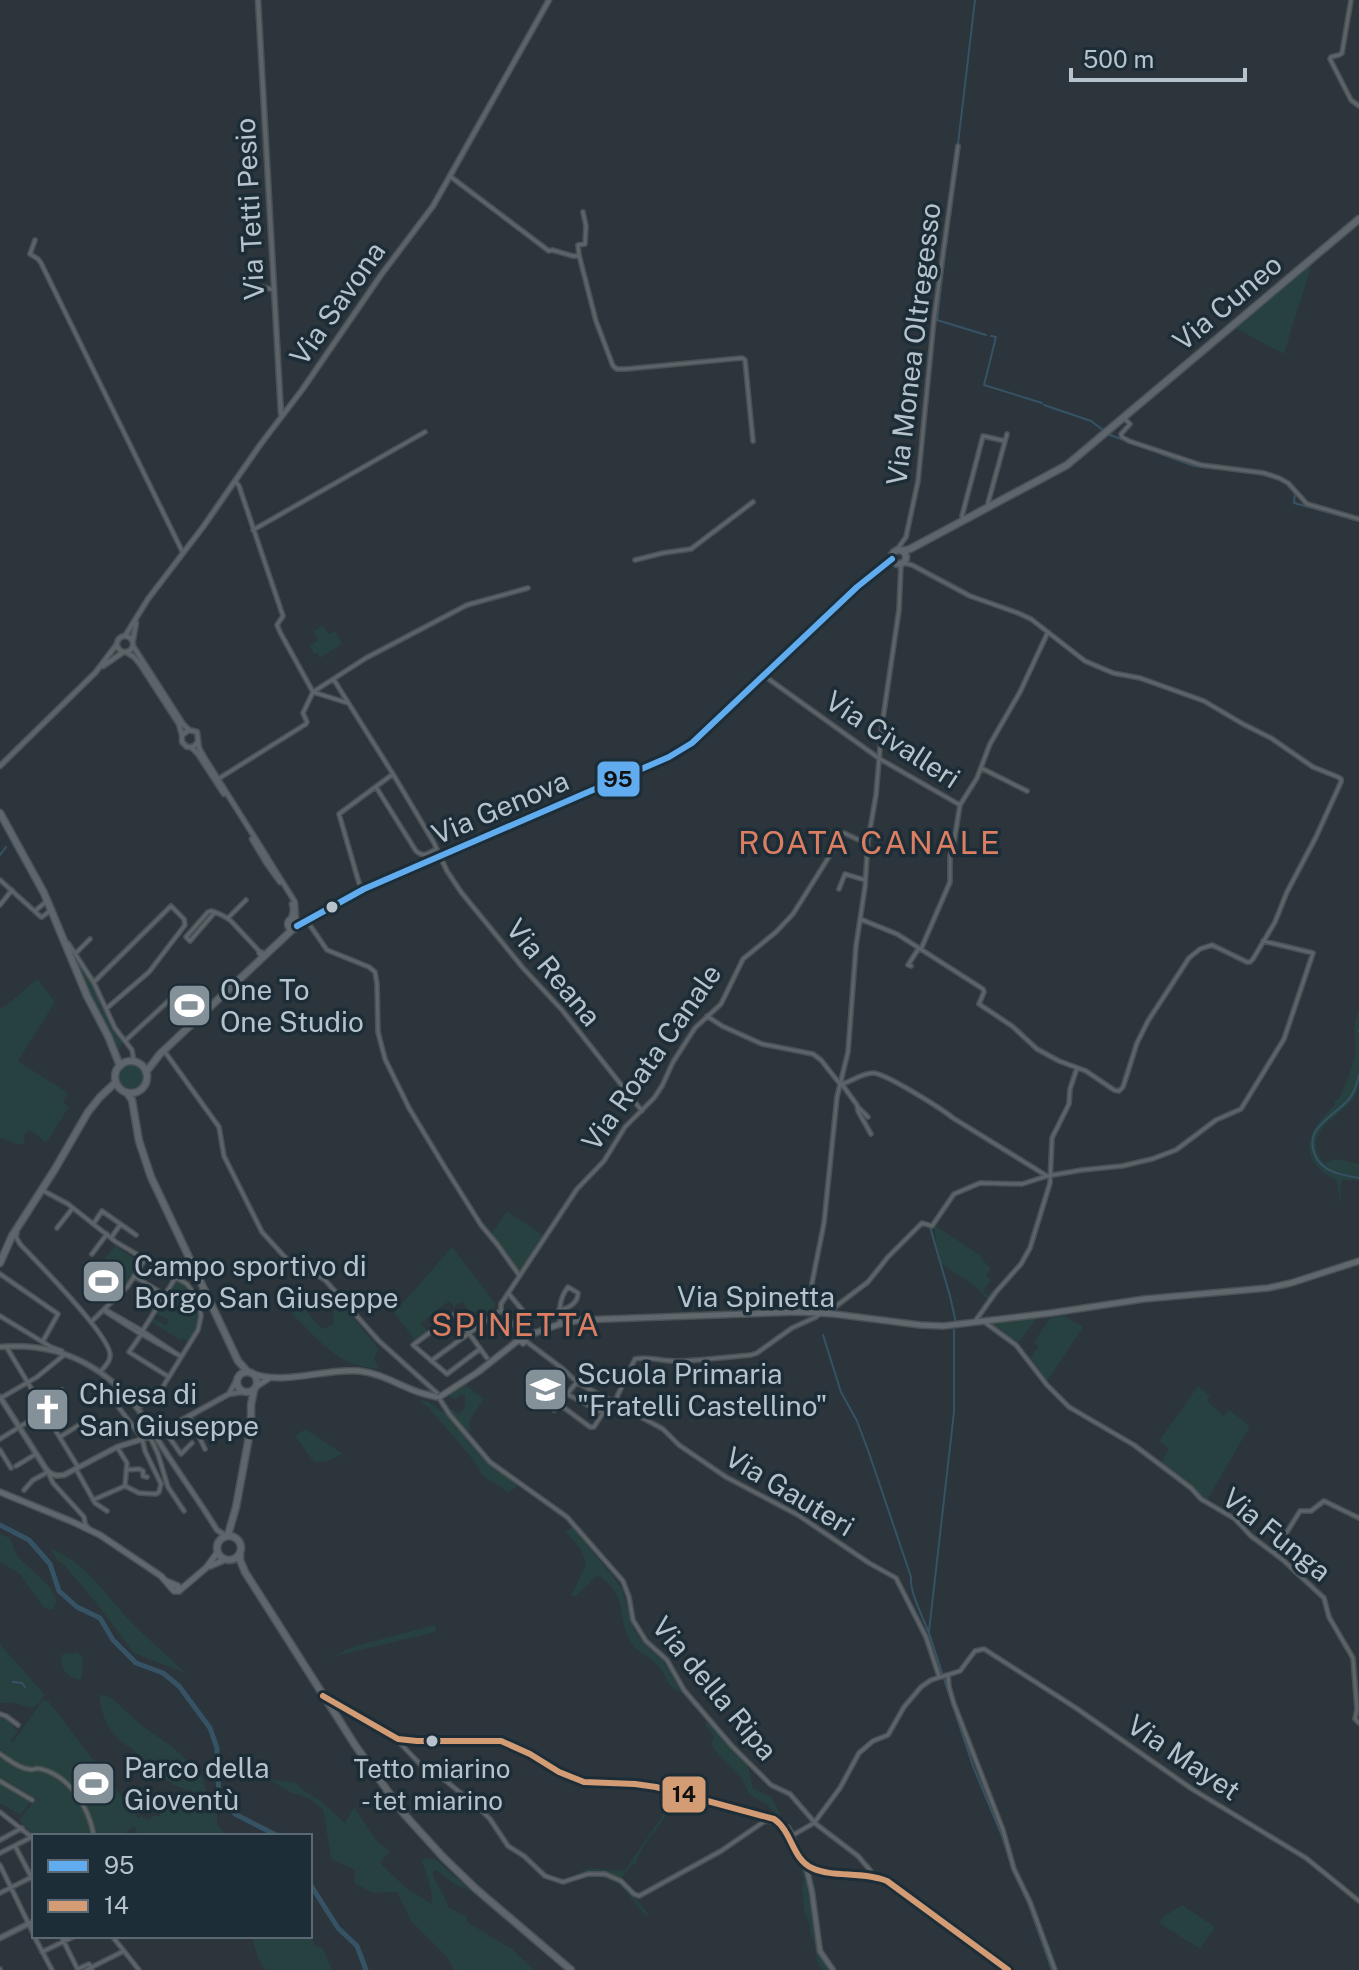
<svg xmlns="http://www.w3.org/2000/svg" width="1359" height="1970" font-family="'Public Sans',sans-serif">
	<style>
		.green { fill: #274140 }
		.lines { fill: none; stroke-linecap: round; stroke-linejoin: round }
		.stream { stroke: #365366; stroke-width: 2 }
		.river { stroke: #365366; stroke-width: 5 }
		.minor-casing { stroke: #4a5155; stroke-width: 6 }
		.tertiary-casing { stroke: #4a5155; stroke-width: 7 }
		.secondary-casing { stroke: #4a5155; stroke-width: 8 }
		.primary-casing { stroke: #495258; stroke-width: 9 }
		.minor { stroke: #5c6369; stroke-width: 3 }
		.tertiary { stroke: #5c6369; stroke-width: 4 }
		.secondary { stroke: #60686e; stroke-width: 5 }
		.primary { stroke: #5e656b; stroke-width: 6 }
		.bus-1-casing { stroke: #1d2d37; stroke-width: 12 }
		.bus-2-casing { stroke: #1d2d37; stroke-width: 12 }
		.bus-1 { stroke: #60acee; stroke-width: 6 }
		.bus-2 { stroke: #d39c74; stroke-width: 6 }
		.bus-dot { fill: #b6c3cc; stroke: #1d2d37; stroke-width: 3 }
		.labels { text-anchor: middle; dominant-baseline: central; stroke-width: 7; stroke-linejoin: round; paint-order: stroke }
		.bus-label { font-size: 26px; fill: #b6c3cc; stroke: #1d2d37 }
		.street-label { font-size: 28px; fill: #b6c3cc; stroke: #1d2d37 }
		.poi-label { font-size: 28px; fill: #b6c3cc; stroke: #1d2d37; text-anchor: start }
		.quarter-label { font-size: 32px; letter-spacing: 2px; fill: #dc7e61; stroke: #1d2d37 }
		.line-badge { stroke: #1d2d37; stroke-width: 3 }
		.pale-badge-label { font-size: 22px; text-anchor: middle; font-weight: bold; fill: #111 }
	</style>
	<rect width="100%" height="100%" fill="#2b353b"/>
	<path class="green" d="M1312,263L1284,354L1235,328Z
		M323,625L328,634L335,631L342,644L320,658L317,653L314,654L310,646L318,640L313,631Z
		M71,949L99,994V1004L121,1038L122,1043L119,1050L94,1005Z
		M38,979L55,1002L18,1061L68,1093L63,1102L69,1107L46,1143L30,1130L24,1135L25,1140L23,1144H17L0,1138V1009C15,1000 23,989 38,979Z
		M1359,1010C1359,1027 1359,1044 1359,1061C1359,1069 1359,1078 1359,1086C1353,1116 1295,1126 1324,1163L1336,1159L1359,1164V1180H1343L1341,1182L1340,1205L1337,1181C1333,1177 1326,1175 1322,1171C1296,1149 1315,1123 1334,1106L1335,1101L1339,1099C1345,1085 1352,1070 1355,1055C1357,1037 1350,1027 1359,1010Z
		M119 1077a12 12 0 1 1 24 0a12 12 0 1 1-24 0Z
		M507,1211L543,1235L519,1272L492,1233Z
		M934,1225L981,1256L982,1260L991,1268L986,1276L991,1280L983,1291L988,1295L992,1291L994,1293L988,1300L976,1287L941,1264L936,1243Z
		M115,1246L140,1262L126,1284L124,1286L121,1285L110,1298L85,1278L96,1264L99,1266Z
		M452,1247L496,1304L494,1307L496,1311L478,1324L462,1302L454,1307L449,1301L421,1323L427,1331L415,1340L394,1313Z
		M177,1280C204,1298 204,1315 188,1342L182,1338L180,1340L151,1322L153,1318L166,1325L169,1320L156,1313L162,1304L175,1307L176,1302L167,1300Z
		M303,1302L308,1313L322,1329L333,1324L334,1309H346L379,1349L374,1357L379,1369C366,1367 351,1365 341,1358C323,1347 307,1328 292,1314Z
		M1065,1316L1083,1327L1047,1381L1030,1358L1038,1347L1034,1342L1050,1318Z
		M1037,1318L1019,1342L988,1324Z
		M466,1385L484,1399L469,1421L471,1430L467,1433L466,1439L489,1463L519,1484L509,1493L481,1474L479,1468L462,1446L427,1406L419,1401C429,1398 435,1407 442,1412L453,1409L457,1413L462,1412L465,1405V1395H460L457,1398H452L449,1395L450,1392Z
		M1198,1386L1210,1396L1207,1401L1224,1416L1229,1410L1250,1426L1207,1500L1160,1463L1169,1449L1159,1441Z
		M305,1429L343,1454L325,1462H314L295,1436Z
		M572,1526L622,1588L634,1630L647,1647L663,1661L682,1693C661,1683 671,1679 658,1666C649,1656 637,1653 630,1641C616,1613 628,1595 598,1575L576,1596H571L586,1564L581,1550L567,1533H565Z
		M0,1534L10,1538L17,1556L50,1587L57,1602L52,1610L43,1607L20,1574L0,1562Z
		M50,1548C86,1562 105,1594 131,1622C148,1640 168,1655 185,1673L134,1653L97,1604L64,1565L57,1560Z
		M435,1625L436,1632L331,1657L355,1646Z
		M0,1644L45,1695C31,1715 33,1707 15,1703C10,1702 5,1703 0,1703Z
		M76,1652L83,1656L82,1677L79,1680C65,1676 61,1669 61,1655Z
		M99,1694L110,1697L145,1728L174,1748L200,1772L207,1793C192,1794 172,1786 160,1775L163,1770L143,1763C134,1746 132,1751 120,1740C105,1727 102,1713 99,1694Z
		M46,1700L49,1702L139,1819L141,1816L147,1820L154,1816H160L159,1808L168,1801L175,1807L187,1804L189,1807L193,1800L200,1803L217,1815V1824L227,1836H140L134,1827L119,1836L33,1835L19,1820L36,1799L0,1777V1755L4,1757L6,1753L0,1750V1717L1,1719H5L18,1731L10,1741L13,1742L42,1701Z
		M708,1721L742,1757L749,1769L753,1788L771,1797C774,1802 781,1815 782,1820L767,1805L749,1794L741,1777L717,1753L711,1744L714,1736L704,1723Z
		M268,1779L296,1783L302,1789L321,1801L345,1823L354,1807L376,1840L390,1851L380,1863L405,1887L432,1904C434,1895 426,1870 421,1861L426,1858L436,1860L473,1892L455,1884L436,1870L433,1872C435,1886 445,1893 448,1907L467,1917V1922L512,1949L534,1970H454L447,1957L411,1921L397,1892L373,1893L354,1883L355,1870L331,1859L323,1809L308,1798L292,1793Z
		M0,1782L30,1801V1803L20,1815L0,1803Z
		M672,1797H675C671,1804 668,1813 663,1820C654,1834 639,1848 636,1864L631,1866L620,1880L648,1913L647,1917C637,1908 624,1884 611,1879C604,1877 598,1878 591,1876L580,1879L575,1876C592,1861 605,1874 625,1870L661,1818Z
		M797,1855C802,1865 807,1874 809,1885C815,1912 811,1949 831,1970H823L817,1961L814,1941L810,1933V1925L804,1910L802,1889L804,1880Z
		M1182,1905L1215,1927L1200,1949L1159,1923L1163,1917Z
		M252,1936H309L318,1947L323,1949L332,1970H266C257,1962 255,1948 252,1936Z"/>
	<g class="lines">
		<path class="stream" d="M958,144L975,0
			M946,246L951,204
			M945,253L937,320L986,335
			M991,336L996,337L984,385L1042,403
			M1044,405L1091,421L1103,430
			M1107,434L1127,441
			M1137,445L1194,466L1256,473L1277,479
			M1289,486L1295,493L1294,503L1359,521
			M0,855L6,847
			M1359,1030V1031
			M1359,1075C1357,1084 1355,1092 1349,1099C1335,1116 1303,1127 1315,1155C1323,1173 1342,1175 1359,1178
			M930,1227L950,1296L956,1323
			M1268,1290L1286,1287
			M823,1335L841,1392L857,1421L869,1453L911,1577C909,1592 925,1621 930,1636C934,1648 938,1660 942,1673
			M929,1631L954,1412V1330
			M944,1679L973,1766L1002,1836L1010,1861
			M13,1682L22,1683L25,1687
			M1015,1874L1028,1903L1052,1970"/>
		<path class="river" d="M0,1525L29,1540L50,1564L59,1591L77,1607L100,1618L113,1640L136,1663L163,1673L179,1686L210,1728L217,1748L219,1797L235,1814L278,1836
			M310,1884L338,1928L357,1946L366,1970"/>
		<defs>
			<path id="minor" d="M1351,0L1342,53L1339,55L1331,57L1330,59L1351,100L1359,106
				M451,177L549,251L552,250L573,256H577
				M583,212L586,226L585,244L578,245L579,255L596,321L613,366L617,369H626L742,358L745,360L753,441
				M35,240L30,254L38,259L41,263L183,553
				M246,287H263L274,290
				M1124,418L1130,424L1121,434L1122,437L1129,441L1201,465L1264,473L1279,478L1288,483L1307,504L1359,519
				M236,482L239,486L283,616L277,625L281,634L313,692L348,703
				M990,507L988,503L1007,434
				M963,521L962,516L983,436L1005,441
				M253,530L425,432
				M896,551L906,537L918,481L934,319L958,146
				M635,560L663,553L691,549L753,502
				M763,675L880,759L960,805
				M334,680L393,774L434,843L447,871L461,892L523,968L562,1010L642,1111
				M313,692L366,658L467,605L528,588
				M981,768L1027,791
				M218,779L306,724L307,722L303,713L313,692
				M376,787L416,851C424,858 428,853 437,849
				M0,880L41,917H42L51,910
				M364,889L359,883L339,814L393,774
				M839,889L845,874L865,880
				M0,905L12,890
				M35,911L47,901
				M215,912L190,941L186,937L208,912L211,911C218,913 225,916 231,921L260,952
				M228,918L246,900
				M860,919L897,934L983,989L984,992L979,1004L1012,1026L1037,1049L1059,1061L1086,1071L1114,1090L1119,1091L1123,1087L1137,1043L1148,1021L1189,958L1200,949L1212,945L1247,962H1250L1253,959L1275,922L1287,892L1316,837L1341,782V779L1338,777L1313,767L1271,738L1243,724L1204,701L1140,678L1113,673L1085,661L1031,619L1018,613L970,596L912,565L903,563
				M307,921L327,950L369,967L375,972L377,984L378,1032L385,1059L409,1108L444,1166L481,1225L497,1244L519,1275
				M68,943L94,983L115,1028L132,1050L134,1062
				M921,949L950,882V856L954,842L960,805L977,778L990,744L1020,692L1048,632
				M262,952L263,955H260L259,953Z
				M76,953L90,939
				M911,966L908,965L919,948
				M94,982L171,906L184,919L185,925L149,972L107,1008
				M707,1016L722,1026L762,1044L813,1054L821,1060L840,1084
				M125,1041L176,994L197,1016
				M165,1052L219,1127L224,1156L262,1232L294,1267L318,1276L325,1280L379,1341L437,1393
				M841,1083L857,1105L858,1111L871,1134
				M842,1084C852,1081 863,1073 873,1073C885,1073 942,1109 953,1118L1047,1176
				M858,1107L868,1117
				M42,1190L68,1204L116,1242L187,1284L199,1300L201,1316L198,1330L159,1393L138,1408
				M94,1223L102,1211L136,1235
				M57,1228L72,1209
				M17,1233L16,1237L20,1244C35,1260 113,1338 110,1356C110,1362 104,1368 100,1372
				M111,1238L120,1225
				M92,1254L107,1234
				M0,1274L58,1314L43,1341
				M134,1276L165,1295
				M508,1293L529,1318
				M105,1309L106,1312L139,1333L141,1330L144,1332L142,1335L139,1333
				M106,1310L141,1330
				M559,1310C568,1309 578,1303 578,1293L568,1287C559,1299 559,1310 560,1324
				M816,1313L813,1296L812,1283L824,1223L837,1097L848,1052L856,946L865,887L868,841L876,795L882,725L899,610L901,564
				M827,1313L868,1282L888,1257L922,1223L932,1226L954,1194L980,1183L1022,1184L1047,1176L1082,1170L1122,1166L1152,1159L1176,1150L1216,1120L1241,1109L1284,1039L1313,953L1263,941
				M0,1316L51,1347L62,1351V1354
				M976,1320L996,1292L1021,1264L1030,1248L1050,1183L1052,1138L1069,1104L1070,1089L1077,1068
				M983,1321L1016,1345L1047,1385L1069,1407L1134,1445L1191,1488L1201,1499L1235,1519L1251,1536L1283,1560L1324,1598L1329,1617L1353,1658L1357,1709L1355,1719L1359,1723
				M91,1322L128,1286L145,1259
				M143,1330L176,1277
				M144,1332L180,1356
				M141,1335L129,1352L169,1377
				M143,1335L180,1356
				M523,1336L501,1310V1304L577,1189L604,1161L625,1127L654,1098L662,1086L673,1062L695,1028L721,1004L743,959L776,932L793,914L844,833L859,840L868,841
				M527,1342L563,1369L578,1383L663,1429L679,1445L726,1477L798,1515L869,1563L896,1578L926,1637L939,1676
				M7,1348L40,1403L43,1415L49,1420L78,1467
				M480,1349L447,1374L413,1345L455,1314L487,1358
				M431,1361L501,1310
				M1,1398L37,1377L64,1355
				M439,1398L450,1415L490,1462L567,1517L623,1581L629,1597L633,1620L646,1641L667,1660L684,1690L732,1746L771,1785L790,1794L816,1824L858,1856L870,1870L873,1876
				M40,1403L62,1390
				M614,1403L635,1359C648,1356 661,1361 674,1361C699,1361 725,1357 751,1355L757,1353L792,1328L816,1317L821,1313
				M559,1404L590,1427H594L603,1413L567,1394
				M554,1410L577,1382
				M189,1416L205,1449
				M164,1430L181,1454L192,1443
				M60,1437L90,1418
				M150,1437L158,1454L168,1487L184,1511
				M0,1439L42,1413
				M117,1447L127,1463L125,1486
				M0,1450L11,1468
				M16,1466L36,1454
				M76,1469L95,1503L107,1511
				M126,1470L139,1469L143,1471V1476L147,1477
				M24,1490L33,1480L48,1472L53,1483L84,1517L85,1524L88,1527
				M93,1500L125,1486L139,1493L156,1494L159,1492L161,1484L145,1451L142,1438L101,1384
				M1274,1553L1300,1511H1311L1324,1501L1359,1518
				M948,1675L949,1687L954,1704L1003,1830L1014,1869L1030,1902L1055,1970
				M0,1714L6,1716L18,1725
				M396,1739L421,1765L446,1781L478,1807L490,1819L508,1846L524,1856L545,1876L563,1882L588,1874H605L621,1881L634,1894L639,1896L721,1851L765,1821L777,1822
				M0,1754C8,1759 18,1768 28,1769C37,1771 32,1767 41,1769C70,1776 89,1808 94,1836
				M0,1781L32,1800
				M0,1812L34,1839
				M752,1814L765,1821
				M783,1826L788,1827L793,1835L795,1848
				M793,1835L814,1823L840,1788L859,1753L873,1741L888,1735L904,1707L921,1687L931,1680L960,1671L975,1651L984,1649L1076,1708L1192,1789L1306,1858L1359,1901
				M0,1840L22,1828
				M15,1846L34,1882
				M0,1853L32,1837
				M0,1865L34,1935
				M0,1893L34,1876
				M34,1936L52,1970
				M61,1936L78,1970
				M112,1936L139,1970
				M42,1952L75,1936
				M0,1969V1970
				M78,1969L89,1964L92,1970
				M86,1970L124,1951"/>
			<path id="tertiary" d="M258,0L281,414
				M117 644a8 8 0 1 1 16 0a8 8 0 1 1-16 0Z
				M125,636L148,599L203,527L260,445L302,390L381,275L433,206L549,0
				M133,640L136,623
				M133,646L183,724L189,730
				M126,652L134,657L140,664L179,724L182,735
				M103,666L122,653
				M198,742L193,747H187L182,742V735L189,730L197,732L199,748L204,757L267,857
				M191,747L198,754L224,794
				M0,766L95,673L117,644
				M252,839L264,859
				M268,859L295,902L296,919
				M265,861L280,882
				M291,919L293,910L292,904
				M0,1347C69,1341 120,1375 153,1432C172,1464 197,1497 217,1530L226,1536
				M230,1392L236,1381
				M0,1397L46,1469C51,1476 57,1476 64,1475L117,1447L146,1438L164,1430L229,1394L242,1392
				M324,1696L398,1739L417,1741H501L530,1754L559,1772L584,1782L635,1784L656,1787L774,1819C792,1831 792,1859 812,1868C833,1878 863,1871 887,1881L1008,1970
				M806,1866L812,1892L820,1951L833,1970
				M0,1938L34,1921"/>
			<path id="secondary" d="M522,1336L526,1339L523,1343L520,1340Z
				M524,1337L560,1324L580,1320L799,1312L834,1314L920,1325L943,1326L1051,1313L1144,1299L1268,1288L1291,1283L1359,1261
				M254,1374C283,1385 327,1368 359,1371C381,1373 398,1385 418,1392C424,1394 430,1395 436,1397
				M257,1386L268,1379
				M441,1396L478,1372L520,1339
				M0,1492L73,1522L100,1535L161,1576L174,1591H179L178,1586L166,1581
				M210,1566L224,1560
				M180,1590L206,1568L217,1553"/>
			<path id="primary" d="M892 557a7 7 0 1 1 14 0a7 7 0 1 1-14 0Z
				M902,551L910,549L1067,465L1359,219
				M0,813L44,893L87,996L108,1036L120,1066
				M288 924a5 5 0 1 1 10 0a5 5 0 1 1-10 0Z
				M297,926L364,889L669,757L692,743L857,587L892,559
				M115 1077a16 16 0 1 1 32 0a16 16 0 1 1-32 0Z
				M146,1072L160,1054L293,929
				M127,1093L132,1100L139,1141L151,1177L238,1361L248,1372
				M0,1263L12,1236L55,1169L88,1112L100,1097L116,1082
				M237 1382a10 10 0 1 1 20 0a10 10 0 1 1-20 0Z
				M228,1535L236,1507L251,1426V1405L254,1390
				M217 1548a12 12 0 1 1 24 0a12 12 0 1 1-24 0Z
				M240,1554V1560L245,1572L355,1745L404,1814L443,1857L476,1889L571,1970"/>
		</defs>
		<use href="#minor" class="minor-casing"/>
		<use href="#tertiary" class="tertiary-casing"/>
		<use href="#secondary" class="secondary-casing"/>
		<use href="#primary" class="primary-casing"/>
		<use href="#minor" class="minor"/>
		<use href="#tertiary" class="tertiary"/>
		<use href="#secondary" class="secondary"/>
		<use href="#primary" class="primary"/>
		<defs>
			<path id="bus-1" d="M297,926L364,889L669,757L692,743L857,587L892,559"/>
			<path id="bus-2" d="M323,1696L398,1739L417,1741H501L530,1754L559,1772L584,1782L635,1784L656,1787L774,1819C792,1831 792,1859 812,1868C833,1878 863,1871 887,1881L1008,1970"/>
		</defs>
		<use href="#bus-1" class="bus-1-casing"/>
		<use href="#bus-2" class="bus-2-casing"/>
		<use href="#bus-1" class="bus-1"/>
		<use href="#bus-2" class="bus-2"/>
	</g>
	<defs>
		<symbol id="stadium-square" viewBox="-11 -11 22 22"><rect x="-9" y="-9" width="18" height="18" rx="4" fill="#859199" stroke="#1d2d37"/><path d="M0-5a6.5 5 0 1 0 0 10a6.5 5 0 1 0 0-10ZM-3.5-1.8h7v3.6h-7Z" fill="#fff"/></symbol>
		<symbol id="school-square" viewBox="-11 -11 22 22"><rect x="-9" y="-9" width="18" height="18" rx="4" fill="#859199" stroke="#1d2d37"/><path d="M0-5L7-2L0 1L-7-2ZM-4 1L0 2.5L4 1V4Q0 6-4 4Z" fill="#fff"/></symbol>
		<symbol id="church-square" viewBox="-11 -11 22 22"><rect x="-9" y="-9" width="18" height="18" rx="4" fill="#859199" stroke="#1d2d37"/><path d="M-1.2-6h2.4v3.5h3.3v2.4h-3.3V6h-2.4V-.1h-3.3v-2.4h3.3Z" fill="#fff"/></symbol>
	</defs>
	<g fill-rule="evenodd">
		<use href="#stadium-square" x="164" y="980" width="51" height="51"/>
		<use href="#stadium-square" x="78" y="1256" width="51" height="51"/>
		<use href="#school-square" x="520" y="1364" width="51" height="51"/>
		<use href="#church-square" x="22" y="1384" width="51" height="51"/>
		<use href="#stadium-square" x="68" y="1758" width="51" height="51"/>
	</g>
	<g class="bus-dot">
		<circle cx="332" cy="907" r="7"/>
		<circle cx="432" cy="1741" r="7"/>
	</g>
	<g class="labels">
		<g class="bus-label">
			<text x="432" y="1768">Tetto miarino<tspan x="432" dy="32">- tet miarino</tspan></text>
		</g>
		<g class="street-label">
			<text transform="translate(249 209) rotate(-93)">Via Tetti Pesio</text>
			<text transform="translate(1227 302) rotate(-40)">Via Cuneo</text>
			<text transform="translate(337 303) rotate(-55)">Via Savona</text>
			<text transform="translate(913 344) rotate(-83)">Via Monea Oltregesso</text>
			<text transform="translate(893 739) rotate(33)">Via Civalleri</text>
			<text transform="translate(500 807) rotate(-23)">Via Genova</text>
			<text transform="translate(554 972) rotate(50)">Via Reana</text>
			<text transform="translate(651 1057) rotate(-55)">Via Roata Canale</text>
			<text x="756" y="1296">Via Spinetta</text>
			<text transform="translate(790 1491) rotate(31)">Via Gauteri</text>
			<text transform="translate(1277 1534) rotate(39)">Via Funga</text>
			<text transform="translate(715 1688) rotate(50)">Via della Ripa</text>
			<text transform="translate(1184 1757) rotate(34)">Via Mayet</text>
		</g>
		<g class="poi-label">
			<text x="220" y="989">One To<tspan x="220" dy="32">One Studio</tspan></text>
			<text x="134" y="1265">Campo sportivo di<tspan x="134" dy="32">Borgo San Giuseppe</tspan></text>
			<text x="577" y="1373">Scuola Primaria<tspan x="577" dy="32">"Fratelli Castellino"</tspan></text>
			<text x="79" y="1393">Chiesa di<tspan x="79" dy="32">San Giuseppe</tspan></text>
			<text x="124" y="1767">Parco della<tspan x="124" dy="32">Gioventù</tspan></text>
		</g>
		<g class="quarter-label">
			<text x="870" y="842">ROATA CANALE</text>
			<text x="516" y="1324">SPINETTA</text>
		</g>
	</g>
	<g class="line-badge">
		<rect x="596" y="760" width="45" height="38" rx="8" fill="#60acee"/>
		<rect x="661" y="1775" width="46" height="39" rx="8" fill="#d39c74"/>
	</g>
	<g class="pale-badge-label">
		<text x="618" y="787">95</text>
		<text x="684" y="1802">14</text>
	</g>
	<rect x="32" y="1834" width="280" height="104" fill="#1d2d37" stroke="#5a6973" stroke-width="2"/>
	<rect x="48" y="1860" width="40" height="12" fill="#60acee" stroke="#5a6973" stroke-width="2"/>
	<text x="104" y="1874" font-size="24" fill="#b6c3cc">95</text>
	<rect x="48" y="1900" width="40" height="12" fill="#d39c74" stroke="#5a6973" stroke-width="2"/>
	<text x="104" y="1914" font-size="24" fill="#b6c3cc">14</text>
	<path d="M1071 68v12h174v-12" fill="none" stroke="#b6c3cc" stroke-width="4"/>
	<text x="1083" y="68" font-size="24" fill="#b6c3cc" stroke="#1d2d37" stroke-width="6" paint-order="stroke">500 m</text>
</svg>
